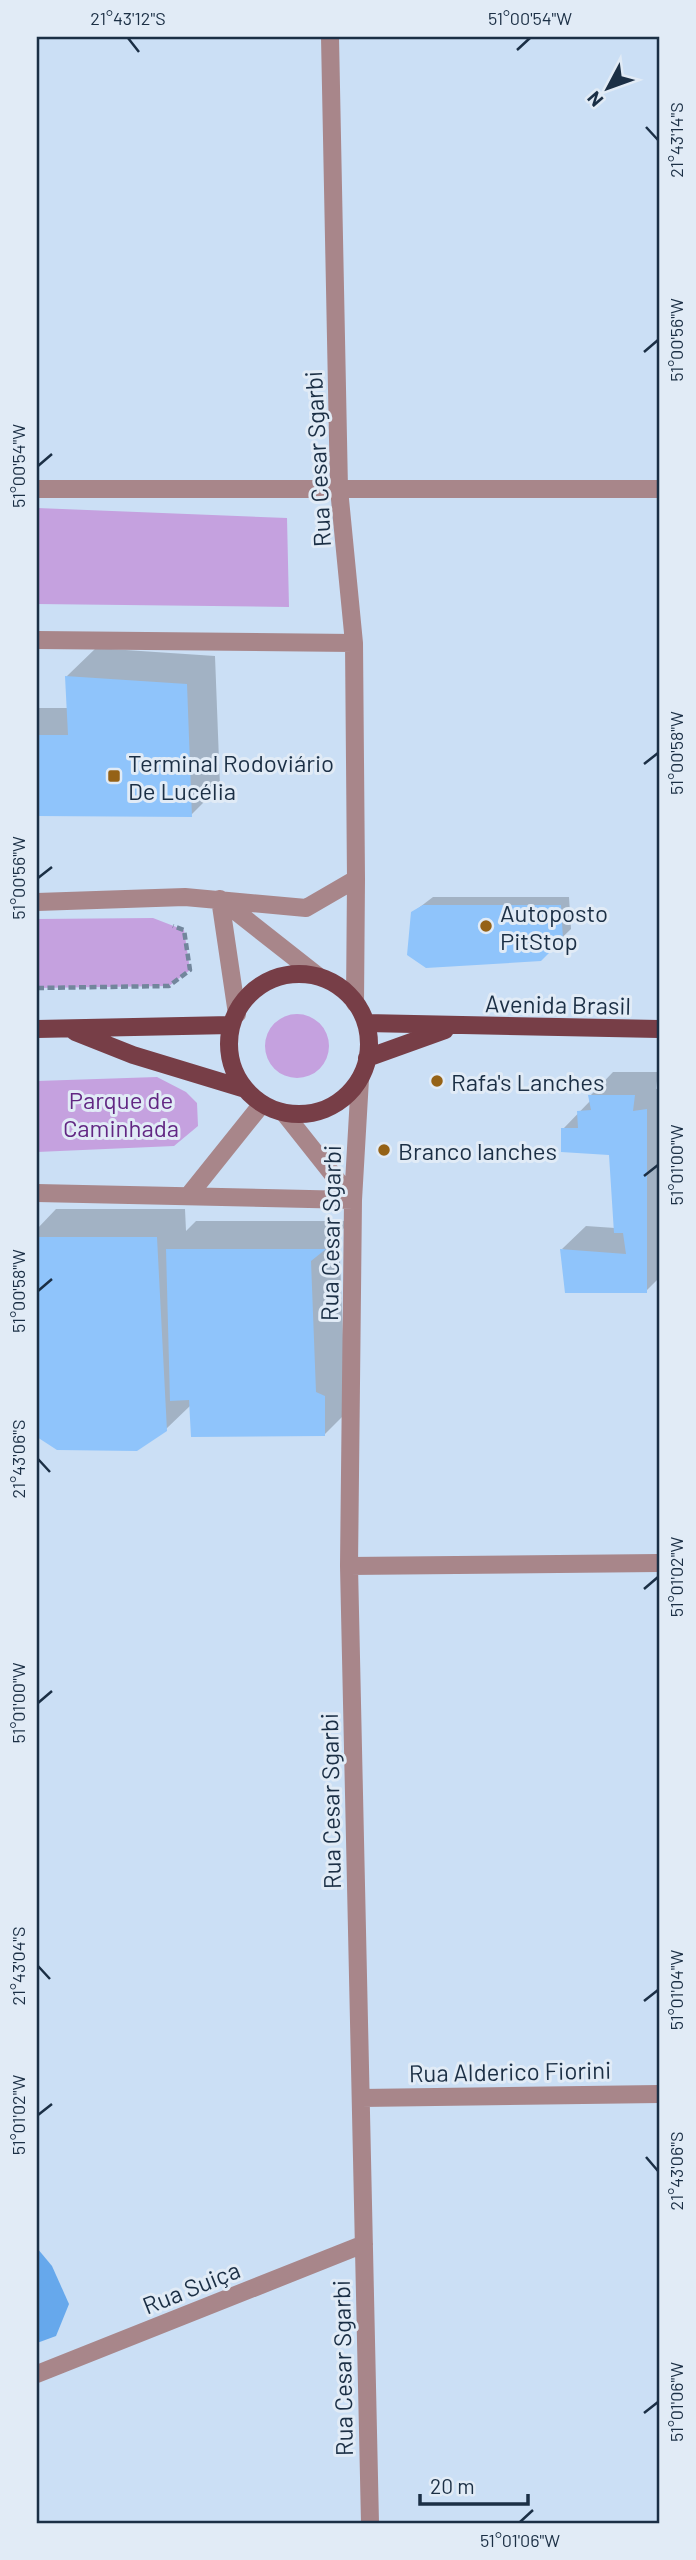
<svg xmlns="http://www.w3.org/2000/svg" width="696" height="2560" font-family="Barlow,sans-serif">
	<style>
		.green { fill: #c5a1df }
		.water { fill: #66a8ec }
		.shadow { fill: #0003 }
		.building { fill: #8fc4fb }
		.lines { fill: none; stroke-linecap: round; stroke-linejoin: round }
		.path { stroke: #72869c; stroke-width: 4.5; stroke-dasharray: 7 3.5; stroke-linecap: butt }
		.minor { stroke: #a8868a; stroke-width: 18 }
		.major { stroke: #773e47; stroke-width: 18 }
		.ticks { fill: none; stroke: #1b2f45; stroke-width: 2.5 }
		.poi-dot { fill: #956216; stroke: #e1ebf6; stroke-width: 2.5 }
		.labels { text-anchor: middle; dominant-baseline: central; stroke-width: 6; stroke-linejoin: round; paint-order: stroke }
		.street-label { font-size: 24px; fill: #1b2f45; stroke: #e1ebf6 }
		.poi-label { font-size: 24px; fill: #1b2f45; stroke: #e1ebf6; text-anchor: start }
		.park-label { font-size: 24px; fill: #622783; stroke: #e1ebf6 }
		.neatline { fill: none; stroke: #1b2f45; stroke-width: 2.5 }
		.ticks-label { font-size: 18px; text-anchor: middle; fill: #1b2f45 }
	</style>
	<rect width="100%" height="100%" fill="#cbdff5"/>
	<path class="green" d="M37,508L287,518L289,607L37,604Z
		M153,918L184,930L190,970L169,986L37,988V919Z
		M265 1046a32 32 0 1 1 64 0a32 32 0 1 1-64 0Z
		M157,1077L186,1092L197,1103L198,1126L174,1146L37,1152V1081Z"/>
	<path class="water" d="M37,2248L52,2266L69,2304L56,2336L37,2343Z"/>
	<path class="shadow" d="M96,648L215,656L220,786L191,815L37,814V708H68L67,676Z
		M433,897H569L571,929L540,959L412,913Z
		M613,1072H658L656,1089L659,1088V1278L646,1291L562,1249L586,1226L615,1228L611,1153L563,1129L591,1100L590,1096Z
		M56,1209H185L186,1231L196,1221H351L339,1233L344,1363L353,1406L324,1435L191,1405L166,1429L57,1448L37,1435V1229Z"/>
	<path class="building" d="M65,676L187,684L192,817L37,816V735H68Z
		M423,905H561L563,939L541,961L426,968L407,955L411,912Z
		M588,1095H635L633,1111L647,1109V1293H565L560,1249L626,1254L623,1233H614L609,1155L561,1152V1128H578L577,1111L591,1110Z
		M37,1237H157L167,1431L137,1451L57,1450L37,1437Z
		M166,1249H326L311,1261L316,1392L325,1396V1436L191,1437L189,1400L170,1401Z"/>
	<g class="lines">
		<path class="path" d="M37,988L169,986L190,970L184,930L173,926"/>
		<path class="minor" d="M37,489H659
			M37,640L354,643
			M220,899L318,976
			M220,899L237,1014
			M37,902L185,897L306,908L356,879L354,643L339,489L330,37
			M355,1003L356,879
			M360,1079L353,1200L349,1566L370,2523
			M284,1113L353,1200
			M37,1193L353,1200
			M189,1195L262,1104
			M349,1566L659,1563
			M361,2098L659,2094
			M37,2374L364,2244"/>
		<path class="major" d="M229 1044a70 70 0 1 1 140 0a70 70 0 1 1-140 0Z
			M366,1023L659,1029
			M37,1029L231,1025
			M75,1032L133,1055L245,1089
			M367,1058L445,1030"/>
	</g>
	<path class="ticks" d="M128,38L139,52M517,50L530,38M646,127L658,140M644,352L658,340M38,466L52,454M644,764L658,753M38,878L52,867M644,1176L658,1165M38,1291L52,1279M38,1459L50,1472M644,1589L658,1577M38,1703L52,1691M38,1966L50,1979M644,2001L658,1990M38,2115L52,2104M646,2157L658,2171M644,2413L658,2402M520,2522L533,2510"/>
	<g class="poi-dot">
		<rect x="107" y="769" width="14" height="14" rx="3.5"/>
		<circle cx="486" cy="926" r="7"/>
		<circle cx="437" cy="1081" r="7"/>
		<circle cx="384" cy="1150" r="7"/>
	</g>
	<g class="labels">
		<g class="street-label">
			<text transform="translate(317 459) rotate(-93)">Rua Cesar Sgarbi</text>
			<text transform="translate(558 1004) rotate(1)">Avenida Brasil</text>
			<text transform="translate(330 1233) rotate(-89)">Rua Cesar Sgarbi</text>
			<text transform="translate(330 1801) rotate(-91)">Rua Cesar Sgarbi</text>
			<text transform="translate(510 2071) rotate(-1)">Rua Alderico Fiorini</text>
			<text transform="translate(191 2287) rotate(-22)">Rua Suiça</text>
			<text transform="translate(342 2368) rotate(-91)">Rua Cesar Sgarbi</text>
		</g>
		<g class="poi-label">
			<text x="128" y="762">Terminal Rodoviário<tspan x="128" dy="28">De Lucélia</tspan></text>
			<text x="500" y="912">Autoposto<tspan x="500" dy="28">PitStop</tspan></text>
			<text x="451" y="1081">Rafa's Lanches</text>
			<text x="398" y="1150">Branco lanches</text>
		</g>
		<g class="park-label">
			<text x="121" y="1099">Parque de<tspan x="121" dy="28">Caminhada</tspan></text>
		</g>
	</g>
	<rect width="696" height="2560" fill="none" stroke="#e1ebf6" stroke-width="77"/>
	<g transform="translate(608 88) rotate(229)" stroke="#e1ebf6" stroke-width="5" paint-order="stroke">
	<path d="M0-5L12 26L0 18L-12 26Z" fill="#1b2f45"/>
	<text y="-10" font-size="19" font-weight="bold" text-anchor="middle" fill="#1b2f45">N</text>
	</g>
	<path d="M420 2494v10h108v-10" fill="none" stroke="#1b2f45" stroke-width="3.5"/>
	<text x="430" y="2494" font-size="21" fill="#1b2f45" stroke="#e1ebf6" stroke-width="5" paint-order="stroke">20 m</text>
	<rect x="38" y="38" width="620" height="2484" class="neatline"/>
	<g class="ticks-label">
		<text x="128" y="25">21°43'12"S</text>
		<text x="530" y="25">51°00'54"W</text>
		<text transform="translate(677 140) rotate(-90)" y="6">21°43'14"S</text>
		<text transform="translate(677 340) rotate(-90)" y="6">51°00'56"W</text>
		<text transform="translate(19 466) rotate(-90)" y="6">51°00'54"W</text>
		<text transform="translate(677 753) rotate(-90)" y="6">51°00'58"W</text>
		<text transform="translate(19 878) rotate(-90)" y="6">51°00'56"W</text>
		<text transform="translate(677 1165) rotate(-90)" y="6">51°01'00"W</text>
		<text transform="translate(19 1291) rotate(-90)" y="6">51°00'58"W</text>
		<text transform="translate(19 1459) rotate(-90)" y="6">21°43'06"S</text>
		<text transform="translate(677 1577) rotate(-90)" y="6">51°01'02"W</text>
		<text transform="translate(19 1703) rotate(-90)" y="6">51°01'00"W</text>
		<text transform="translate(19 1966) rotate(-90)" y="6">21°43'04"S</text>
		<text transform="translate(677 1990) rotate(-90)" y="6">51°01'04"W</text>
		<text transform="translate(19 2115) rotate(-90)" y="6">51°01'02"W</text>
		<text transform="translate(677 2171) rotate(-90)" y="6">21°43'06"S</text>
		<text transform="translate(677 2402) rotate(-90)" y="6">51°01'06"W</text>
		<text x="520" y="2547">51°01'06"W</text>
	</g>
</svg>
